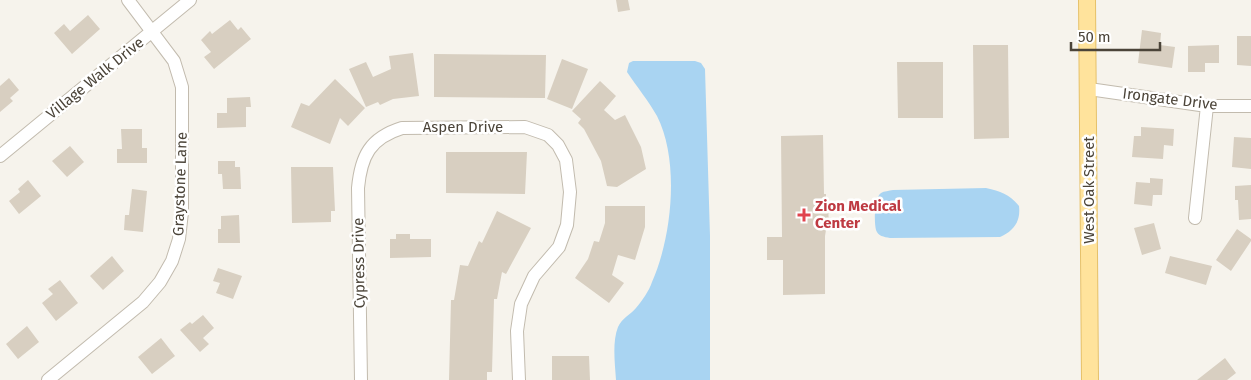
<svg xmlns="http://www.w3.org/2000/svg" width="1251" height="380" font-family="'Fira Sans',sans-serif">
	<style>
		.water { fill: #a9d4f2 }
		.building { fill: #d8cfc1 }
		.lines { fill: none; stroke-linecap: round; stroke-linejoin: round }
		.minor-casing { stroke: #c2bbae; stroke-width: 14 }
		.major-casing { stroke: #e6c16a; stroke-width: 18 }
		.minor { stroke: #fff; stroke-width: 12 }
		.major { stroke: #ffe39c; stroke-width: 16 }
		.health-dot { fill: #e0444e; stroke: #fff; stroke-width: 2 }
		.labels { text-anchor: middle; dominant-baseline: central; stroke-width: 5; stroke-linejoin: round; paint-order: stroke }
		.street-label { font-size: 15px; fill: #4b4439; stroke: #fff }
		.health-label { font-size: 15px; font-weight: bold; fill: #be3a42; stroke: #fff; text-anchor: start }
	</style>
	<rect width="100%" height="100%" fill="#f6f3ec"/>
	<path class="water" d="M633,61H695L701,63L705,69L710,236V380H616C615,364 612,342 618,327C622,318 630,315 636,308C642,301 649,291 652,282C672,237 680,161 657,116C648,100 637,87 627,72L629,63Z
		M986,188C1001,191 1010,195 1019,206C1021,222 1013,231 1000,237L890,238C884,237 878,236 876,230C874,222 874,198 881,193C884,191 889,191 893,190Z"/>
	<path class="building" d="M616,0H628L630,10L618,12Z
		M88,15L100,29L72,54L54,33L64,24L70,31Z
		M230,20L238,30L241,27L251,39L214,69L204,57L211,52L201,40L210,31L212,34Z
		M1142,30L1161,33L1160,45L1175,47L1172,68L1138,63Z
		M1237,36H1251V66L1237,65Z
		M973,45H1008L1009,138L974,139Z
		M1219,45V63H1205V72H1188V46Z
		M413,53L419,96L393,99L380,105L378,102L366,107L349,69L366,62L373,77L391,69L389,56Z
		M434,54L546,55L545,98L434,97Z
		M562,59L588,69L572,109L547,99Z
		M897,62H943V118H898Z
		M9,78L19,90L10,98L13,101L0,112V86Z
		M335,79L365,108L348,126L340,118L330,144L291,127L301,103L309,106Z
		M600,81L616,96L604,110L615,120L625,115L641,147L646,169L617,187L607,186L601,161L584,129L578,123L581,119L572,111Z
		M250,97L251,107H246V127L217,128V113H227V98Z
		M1141,127L1174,129L1173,146L1164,145L1163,159L1132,157L1134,136H1141Z
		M121,129H142V148H147V163H117V149H122Z
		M823,135L824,194H826V201H828L829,230H826L825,236V294L783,295V260H767V237H782L781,136Z
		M1234,137L1251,138V169L1232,167Z
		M70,146L84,162L67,177L52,161Z
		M446,152H527L525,194L446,193Z
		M218,161H235V167H240L241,189H223L222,174H218Z
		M291,167H333L335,211H331V222L292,223Z
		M1150,178L1163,179L1162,195H1153L1152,206L1134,204L1136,182L1150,183Z
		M28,180L41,196L19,214L9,201L20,192L18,189Z
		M1251,185V219L1239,220L1238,200H1235V186Z
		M132,189L147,191L143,232L124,230L125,215H129Z
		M605,206H645V227L635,260L618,255L612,275L624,283L609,303L575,278L588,259L594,241L599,242L605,223Z
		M497,211L531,228L506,274L502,272L497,299H494L492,372H487V380H449L451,300H454L460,265L468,266L479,241L482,243Z
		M239,215L240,243H218V229H221V216Z
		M1154,223L1161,249L1142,255L1134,228Z
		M1237,229L1251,239V241L1231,271L1216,260Z
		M396,234H410V239H431V257L390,258V239H396Z
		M112,256L124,271L103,290L90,276Z
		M1170,256L1212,266L1206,285L1165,273Z
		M218,268L242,276L233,299L216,293L220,283L213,281Z
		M60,280L78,303L56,321L42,303L53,294L48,289Z
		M203,315L214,328L203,338L209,344L200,352L180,330L190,322L192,324Z
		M27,326L39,342L18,359L6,344Z
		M161,338L175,356L152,374L138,357Z
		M552,356H589L590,380H552Z
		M1225,358L1236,373L1227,380H1197Z"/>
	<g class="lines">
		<defs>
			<path id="minor" d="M1089,89L1207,106H1251
				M0,156L190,0
				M1195,218L1207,106
				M48,380L143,302L160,282L172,261L179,239L182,212V87L174,61L128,0
				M361,380L358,188C361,156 370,138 402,128L525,127L548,135L558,145L566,160L570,192L567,225L559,247L534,276L521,304L517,331L519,380"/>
			<path id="major" d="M1087,0L1090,380"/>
		</defs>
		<use href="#minor" class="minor-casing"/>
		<use href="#major" class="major-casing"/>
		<use href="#minor" class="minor"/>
		<use href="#major" class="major"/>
	</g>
	<path class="health-dot" d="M801.5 207.5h5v5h5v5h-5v5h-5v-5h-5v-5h5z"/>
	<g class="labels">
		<g class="street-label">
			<text transform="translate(95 78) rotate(-39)">Village Walk Drive</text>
			<text transform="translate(1170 99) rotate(7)">Irongate Drive</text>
			<text x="463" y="127">Aspen Drive</text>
			<text transform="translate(180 184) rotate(-88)">Graystone Lane</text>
			<text transform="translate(1089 190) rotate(-90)">West Oak Street</text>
			<text transform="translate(359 263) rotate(-91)">Cypress Drive</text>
		</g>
		<g class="health-label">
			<text x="815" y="206">Zion Medical<tspan x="815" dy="17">Center</tspan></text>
		</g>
	</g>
	<path d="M1071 42v8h89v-8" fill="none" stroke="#4b4439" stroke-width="2.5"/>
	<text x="1078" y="42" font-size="15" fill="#4b4439" stroke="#ffffff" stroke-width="4" paint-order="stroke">50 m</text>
</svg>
